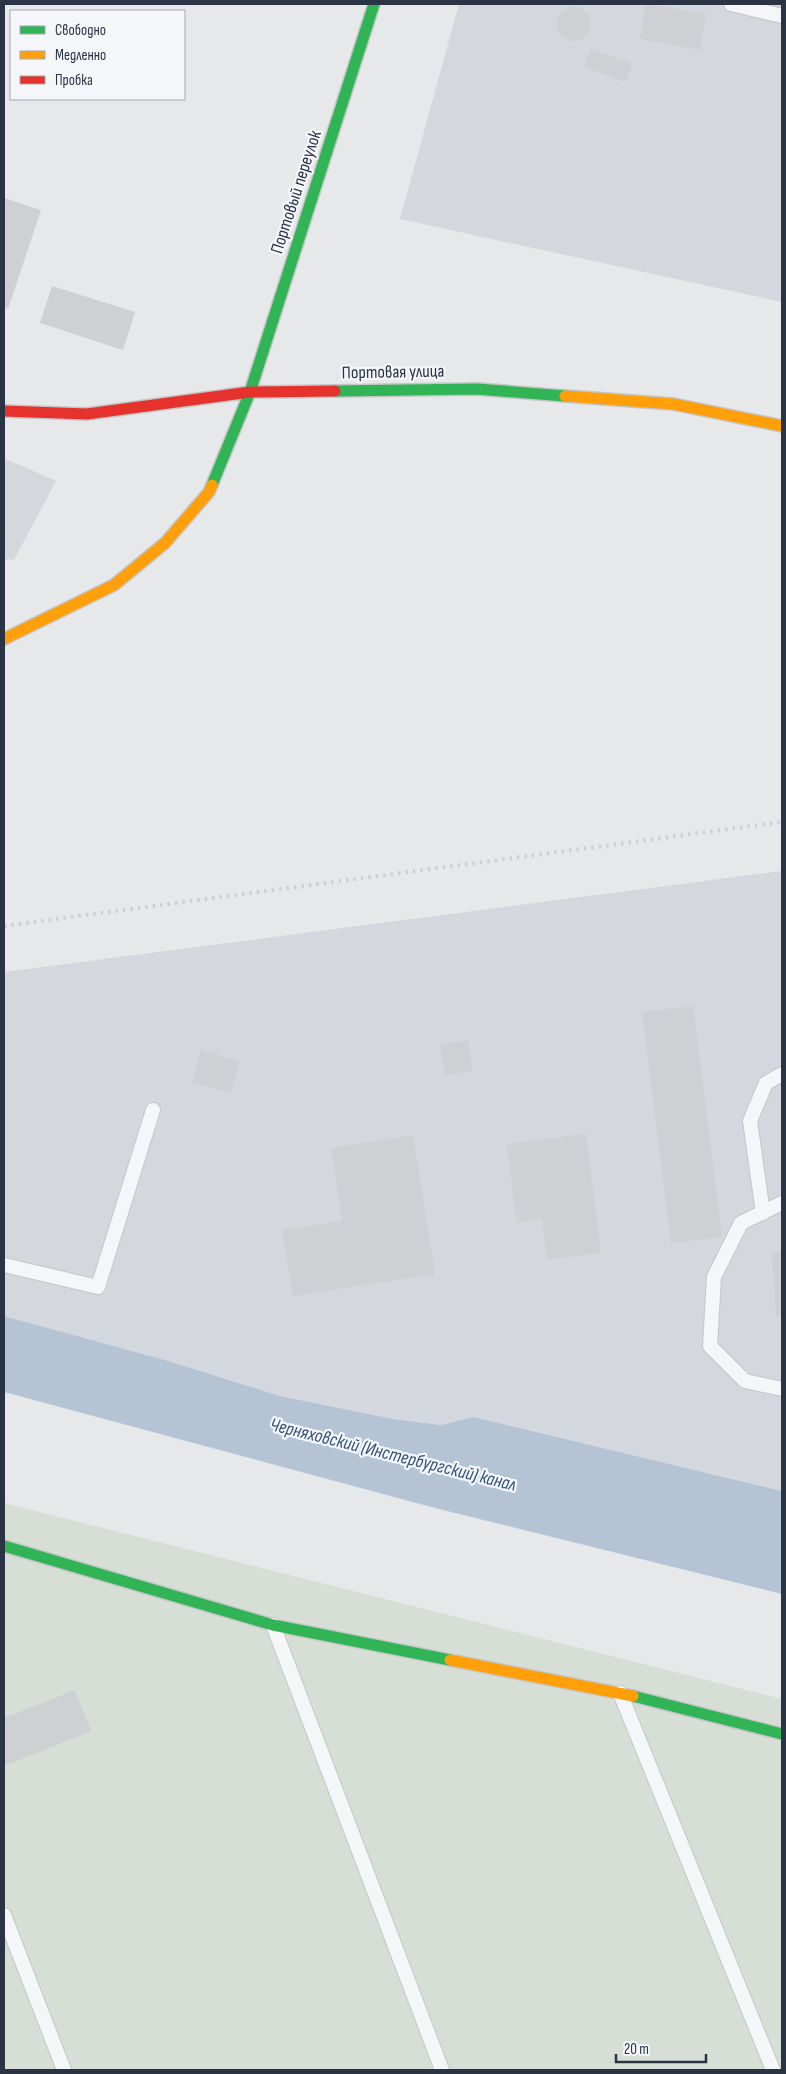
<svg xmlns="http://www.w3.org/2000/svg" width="786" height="2074" font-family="'Sofia Sans Condensed',sans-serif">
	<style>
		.built { fill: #d4d7dd }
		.green { fill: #d6ded6 }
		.water { fill: #b4c4d5 }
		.building { fill: #ced0d3 }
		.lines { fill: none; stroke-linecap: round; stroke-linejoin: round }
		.lane-casing { stroke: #c4c6c8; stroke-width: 16 }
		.fast-casing { stroke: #c4c6c8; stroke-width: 14 }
		.slow-casing { stroke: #c4c6c8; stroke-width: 14 }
		.jam-casing { stroke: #c4c6c8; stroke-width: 14 }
		.lane { stroke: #f5f6f7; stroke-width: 14 }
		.fast { stroke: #30b455; stroke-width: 11 }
		.slow { stroke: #ff9f0a; stroke-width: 11 }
		.jam { stroke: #e5322d; stroke-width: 11 }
		.rail { stroke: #cecfd2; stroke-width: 4; stroke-dasharray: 2.5 5; stroke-linecap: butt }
		.labels { text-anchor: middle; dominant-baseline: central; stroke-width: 4.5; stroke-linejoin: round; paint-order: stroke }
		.street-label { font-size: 18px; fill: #2b3445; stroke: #f4f6f9 }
		.water-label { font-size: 19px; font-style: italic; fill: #34527a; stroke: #f4f6f9 }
	</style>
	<rect width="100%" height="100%" fill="#e6e8ea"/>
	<path class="built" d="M459,4H782V302L400,219Z
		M4,458L56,481L14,560L4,559Z
		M782,871V1491L474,1417L441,1425L393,1419L280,1396L165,1360L4,1316V972Z"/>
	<path class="green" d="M4,1503L782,1699V2070H4Z"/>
	<path class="water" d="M4,1316L165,1360L280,1396L393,1419L441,1425L474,1417L782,1491V1594L435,1508L4,1392Z"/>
	<path class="building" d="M646,4L706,14L700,50L640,39Z
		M557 24a17 17 0 1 1 34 0a17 17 0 1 1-34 0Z
		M591,49L632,64L625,82L584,66Z
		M4,198L41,210L8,309L4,307Z
		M52,286L135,312L123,350L40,323Z
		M693,1006L722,1237L671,1243L642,1012Z
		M468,1040L473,1071L445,1075L440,1045Z
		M201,1050L240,1061L231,1093L192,1082Z
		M586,1134L601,1253L547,1259L542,1219L517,1223L507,1144Z
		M413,1135L435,1274L293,1296L282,1230L342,1221L331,1148Z
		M772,1252H782V1315L776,1316Z
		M75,1690L91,1731L4,1766V1718Z"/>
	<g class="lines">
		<defs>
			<path id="lane" d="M731,4L782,16
				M782,1203L741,1223L714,1277L710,1346L745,1381L782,1389
				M763,1213L750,1121L766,1083L782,1074
				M4,1265L98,1287L153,1110
				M273,1625L442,2070
				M620,1693L773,2070
				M4,1915L64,2070"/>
			<path id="fast" d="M335,391L477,389L565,396
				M212,485L250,392L374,4
				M4,1546L273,1625L450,1660
				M633,1696L782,1734"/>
			<path id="slow" d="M565,396L673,404L782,426
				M4,639L114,585L165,543L209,492L212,485
				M450,1660L633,1696"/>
			<path id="jam" d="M4,411L87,414L250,392L335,391"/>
		</defs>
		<use href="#lane" class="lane-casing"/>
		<use href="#fast" class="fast-casing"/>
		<use href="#slow" class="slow-casing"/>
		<use href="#jam" class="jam-casing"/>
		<use href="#lane" class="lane"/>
		<use href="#fast" class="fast"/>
		<use href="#slow" class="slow"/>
		<use href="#jam" class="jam"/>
		<path class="rail" d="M4,926L782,822"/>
	</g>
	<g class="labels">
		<g class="street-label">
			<text transform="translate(296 192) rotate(-72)">Портовый переулок</text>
			<text transform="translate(393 372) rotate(-1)">Портовая улица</text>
		</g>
		<g class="water-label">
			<text transform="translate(393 1455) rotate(14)">Черняховский (Инстербургский) канал</text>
		</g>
	</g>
	<rect width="786" height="2074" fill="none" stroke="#2b3445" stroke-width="10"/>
	<rect x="10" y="10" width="175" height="90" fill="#f4f6f9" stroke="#a4a8b1"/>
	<rect x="20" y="26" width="25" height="8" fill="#30b455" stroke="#a4a8b1"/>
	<text x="55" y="35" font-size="15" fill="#2b3445">Свободно</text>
	<rect x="20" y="51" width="25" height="8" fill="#ff9f0a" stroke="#a4a8b1"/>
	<text x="55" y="60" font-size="15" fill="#2b3445">Медленно</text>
	<rect x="20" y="76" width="25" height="8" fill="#e5322d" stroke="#a4a8b1"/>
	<text x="55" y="85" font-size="15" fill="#2b3445">Пробка</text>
	<path d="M616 2054v8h90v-8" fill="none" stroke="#2b3445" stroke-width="2.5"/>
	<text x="624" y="2054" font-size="15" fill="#2b3445" stroke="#f4f6f9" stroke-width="4" paint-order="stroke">20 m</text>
</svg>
